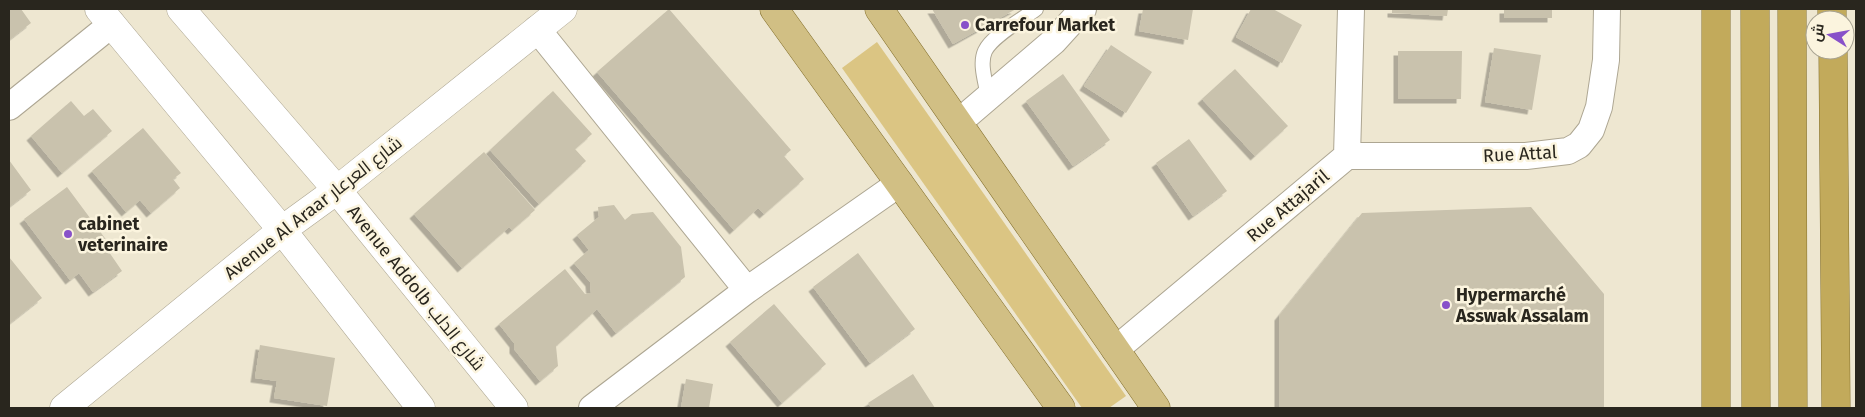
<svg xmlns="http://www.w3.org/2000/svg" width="1865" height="417" font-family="'Fira Sans',Cairo,sans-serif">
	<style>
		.green { fill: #dbc583 }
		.building { fill: #c9c2ad; filter: url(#shadow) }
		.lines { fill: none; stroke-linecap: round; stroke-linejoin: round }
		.service-casing { stroke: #ada692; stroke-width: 16 }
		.minor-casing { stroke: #ada692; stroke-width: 28 }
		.tertiary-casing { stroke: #ada692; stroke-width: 29 }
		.primary-casing { stroke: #826e2b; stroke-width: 29 }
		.trunk-casing { stroke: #826e2b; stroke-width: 29 }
		.service { stroke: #fff; stroke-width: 14 }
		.minor { stroke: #fff; stroke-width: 26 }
		.tertiary { stroke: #fff; stroke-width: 28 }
		.primary { stroke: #d1bf84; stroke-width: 28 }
		.trunk { stroke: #c2aa5b; stroke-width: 28 }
		.poi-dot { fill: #8851c9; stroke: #fbf4de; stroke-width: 2 }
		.labels { text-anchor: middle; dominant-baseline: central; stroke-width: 5; stroke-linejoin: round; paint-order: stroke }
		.poi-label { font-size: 18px; font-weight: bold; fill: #29261e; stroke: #fbf4de; text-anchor: start }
		.street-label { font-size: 18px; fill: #29261e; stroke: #fbf4de }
	</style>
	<defs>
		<filter id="shadow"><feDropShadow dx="-4.5" dy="4.5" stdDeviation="0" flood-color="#0004"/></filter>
	</defs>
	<rect width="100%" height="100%" fill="#eee7d1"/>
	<path class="green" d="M877,42L1126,396L1109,408H1082L842,68Z"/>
	<path class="building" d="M9,9H21L31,23L9,40Z
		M669,9L791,150L784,156L804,179L764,214L758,208L734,230L597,72Z
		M932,9H1016L953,44Z
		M1143,9H1193L1188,40L1139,31Z
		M1251,9H1273L1302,25L1282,63L1236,37Z
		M1392,9H1448L1447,16L1392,13Z
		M1504,9H1552V18H1504Z
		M1111,45L1152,72L1126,113L1084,86Z
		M1494,48L1541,55L1532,110L1485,102Z
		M1398,51H1462L1461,99H1398Z
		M1235,69L1288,126L1255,156L1202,99Z
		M1063,74L1110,140L1073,166L1026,101Z
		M553,91L592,134L575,149L586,161L539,204L490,150Z
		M71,101L84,116L93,109L112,131L62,173L31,136Z
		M143,128L181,173L173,179L180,188L151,213L140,200L126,212L92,171Z
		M1189,139L1227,191L1193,216L1156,163Z
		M484,152L535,210L512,230L509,227L462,268L414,214Z
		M9,160L31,190L9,207Z
		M67,187L113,249L109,252L122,271L93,292L79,273L70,280L24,219Z
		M614,205L625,220L632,214L653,212L681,247L685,277L616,333L597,309L556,346L558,366L540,381L514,349V343L499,324L565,269L585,294L591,293L590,282L574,263L589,250L577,235L599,217L598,207Z
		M1531,207L1604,294V408H1279V316L1362,213Z
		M858,253L915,329L870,363L813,287Z
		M9,257L42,298L9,324Z
		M774,304L826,364L782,403L730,342Z
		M260,345L335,358L327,406L274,398L277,381L255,378Z
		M913,374L935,408H872L868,403Z
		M686,379L713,384L709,408H681Z"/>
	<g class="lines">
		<defs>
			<path id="service" d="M988,97C986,83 979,64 985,51C992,36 1023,19 1036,9"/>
			<path id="minor" d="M537,29L747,290
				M9,107L112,24
				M959,122L1054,41L1083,9
				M1347,156H1526L1568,151L1579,145L1591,130L1599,107L1606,60L1607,9
				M1115,350L1347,156L1351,9
				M592,408L747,290L900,183"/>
			<path id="tertiary" d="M99,9L282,230L421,408
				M181,9L337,190L514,408
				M64,408L282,230L337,190L563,9"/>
			<path id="primary" d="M774,9L1061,408
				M879,9L1156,408"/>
			<path id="trunk" d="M1716,9V408
				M1755,9L1756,408
				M1792,9L1793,408
				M1832,9V20
				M1833,50L1836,408"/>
		</defs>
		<use href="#service" class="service-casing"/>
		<use href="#minor" class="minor-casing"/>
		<use href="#tertiary" class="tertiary-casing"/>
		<use href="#primary" class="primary-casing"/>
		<use href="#trunk" class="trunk-casing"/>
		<use href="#service" class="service"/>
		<use href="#minor" class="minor"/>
		<use href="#tertiary" class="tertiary"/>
		<use href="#primary" class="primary"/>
		<use href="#trunk" class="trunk"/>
	</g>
	<g class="poi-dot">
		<circle cx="965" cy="25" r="5"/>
		<circle cx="68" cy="234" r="5"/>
		<circle cx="1446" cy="305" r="5"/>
	</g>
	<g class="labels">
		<g class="poi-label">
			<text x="975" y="25">Carrefour Market</text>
			<text x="78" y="224">cabinet<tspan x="78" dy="21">veterinaire</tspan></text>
			<text x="1456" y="295">Hypermarché<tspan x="1456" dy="21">Asswak Assalam</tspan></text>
		</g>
		<g class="street-label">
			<text transform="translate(1520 154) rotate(-3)">Rue Attal</text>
			<text transform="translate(1288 206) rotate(-40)">Rue Attajaril</text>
			<text transform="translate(313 208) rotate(-38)">Avenue Al Araar شارع العرعار</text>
			<text transform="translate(416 288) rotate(51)">Avenue Addolb شارع الدلب</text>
		</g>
	</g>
	<rect width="1865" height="417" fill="none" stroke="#29261e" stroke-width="20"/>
	<g transform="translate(1830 35) rotate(281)"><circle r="24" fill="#fbf4de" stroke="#a7a291"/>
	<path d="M0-4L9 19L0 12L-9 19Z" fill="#8851c9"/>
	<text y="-8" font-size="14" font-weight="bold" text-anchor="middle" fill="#29261e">ش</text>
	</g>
</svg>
